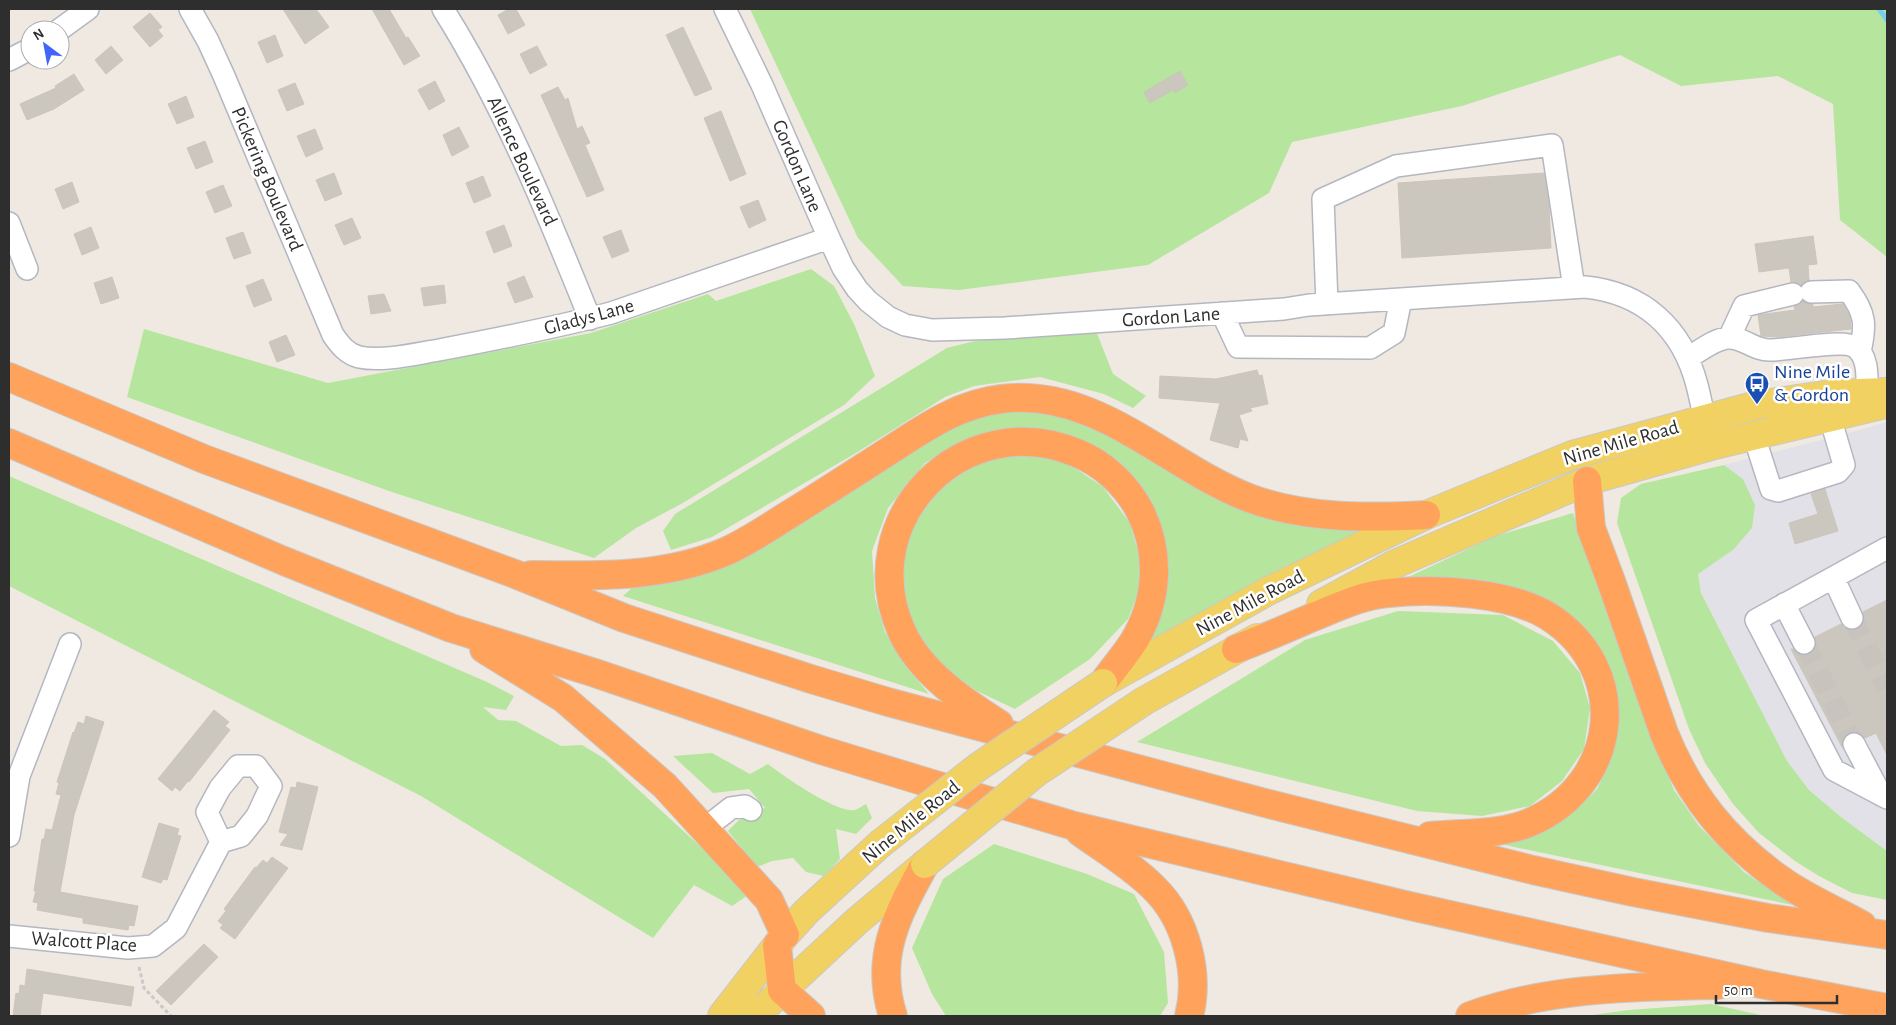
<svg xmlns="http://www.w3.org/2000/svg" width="1896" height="1025" font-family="'Alegreya Sans',sans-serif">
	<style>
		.industrial { fill: #e3e1e8 }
		.green { fill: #b6e59e }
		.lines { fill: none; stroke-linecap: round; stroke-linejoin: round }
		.stream { stroke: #75cff0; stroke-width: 5 }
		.building { fill: #cbc7bf; stroke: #cbc5ba }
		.minor-tunnel { stroke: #c8c4bd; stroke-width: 21; stroke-dasharray: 21 11; stroke-linecap: butt }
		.minor-casing { stroke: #b4b7c1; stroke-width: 24 }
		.major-casing { stroke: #c9c9c9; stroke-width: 30 }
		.highway-casing { stroke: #c9c9c9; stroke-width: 30 }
		.path { stroke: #c9c9c9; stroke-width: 3; stroke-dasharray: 4 2.5; stroke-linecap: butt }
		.minor { stroke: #fff; stroke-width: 21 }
		.major { stroke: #f2d163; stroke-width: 28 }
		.highway { stroke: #ffa35c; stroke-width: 28 }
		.major-bridge-casing { stroke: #c9c9c9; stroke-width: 30; stroke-linecap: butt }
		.major-bridge { stroke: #f2d163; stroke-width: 28 }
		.labels { text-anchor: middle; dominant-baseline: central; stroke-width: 5; stroke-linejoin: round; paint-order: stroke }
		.street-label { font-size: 20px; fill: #2e2e2e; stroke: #fff }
		.transit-label { font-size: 20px; fill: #164399; stroke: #fff; text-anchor: start }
	</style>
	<rect width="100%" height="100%" fill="#efe9e1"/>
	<path class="industrial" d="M1887,422V851L1841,817L1809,790L1787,761L1701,593L1697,574L1733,550L1743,479L1724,465L1856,431Z"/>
	<path class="green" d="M750,9H1887V257L1840,220L1833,104L1778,76L1681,86L1620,55L1462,106L1292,142L1269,193L1148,265L959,290L903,286L858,238Z
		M811,269L834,286L854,324L875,376L844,405L681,504L636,528L594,558L389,491L127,397L144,329L328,383L591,333L708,294L716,301Z
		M1096,331L1113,374L1146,396L1133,408L1104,394L1040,377L974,386L945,397L856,453L712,537L671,550L663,531L675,514L947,348L975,341Z
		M1001,410L1043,411L1079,420L1368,529L1239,591L1141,646L1165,546L1060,435L1002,430L954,447L925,463L888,508L872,551L875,598L885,632L903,663L929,694L623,596L636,584L940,430Z
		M1023,453L1069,464L1103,487L1130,523L1139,556L1140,588L1128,619L1090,659L1015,709L977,691L943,667L911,630L900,590L902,554L913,518L943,482L977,460Z
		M1724,465L1743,479L1755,505L1752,528L1733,550L1698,574L1701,593L1787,761L1809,790L1841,817L1887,851V900L1852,893L1819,876L1795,861L1759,833L1733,804L1705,763L1689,729L1617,523L1621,498L1641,484Z
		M9,476L487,682L514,696L506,710L483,707L498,720L516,721L561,746L582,745L605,759L751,893L732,906L694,885L653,938L421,796L9,586Z
		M1573,513L1644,718L1674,790L1699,826L1744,872L1793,905L1505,845V838L1538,832L1560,821L1580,806L1597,789L1609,765L1617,735L1618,701L1606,660L1581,627L1544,598L1504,588L1404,579L1496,536Z
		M1398,611L1503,615L1553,641L1580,673L1590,708L1584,749L1562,781L1530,806L1482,816L1417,811L1137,742L1305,640Z
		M712,753L750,774L768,764C783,776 838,814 855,810C859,809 863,805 866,804L872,818L856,834L836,829L840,859L824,876L806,872L793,858L772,861L757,867L728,831L746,813L765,808L749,789L713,793L673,756Z
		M994,844L1087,874L1134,894L1164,952L1168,1003L1160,1016H946L932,994L912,948L943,879Z
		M1711,1004L1765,1016H1585L1629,1010Z"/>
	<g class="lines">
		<path class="stream" d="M1879,9L1887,20"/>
	</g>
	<path class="building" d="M283,9H316L329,27L305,44Z
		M372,9H389L406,38L408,37L420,56L404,65Z
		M509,9H516L525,25L508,34L498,15Z
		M150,13L162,27L158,30L163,36L150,47L133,27Z
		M683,27L712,89L695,96L666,35Z
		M275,35L283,56L267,63L258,42Z
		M111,46L123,60L106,74L95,60Z
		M537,46L547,65L530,74L520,54Z
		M1180,71L1188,85L1175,93L1173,90L1150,103L1144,92Z
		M74,74L84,90L54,109L27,120L20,104L56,88L55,86Z
		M435,81L445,101L429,110L418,90Z
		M295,83L304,104L287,111L278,90Z
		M558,87L565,100L568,98L577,129L582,126L590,143L585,145L604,190L587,197L541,95Z
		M186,96L194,117L177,124L168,104Z
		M721,111L746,174L730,181L704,118Z
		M459,127L469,147L452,156L443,135Z
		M315,129L323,149L306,157L297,136Z
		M205,141L213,162L196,169L187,148Z
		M334,173L342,194L325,201L316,180Z
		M1544,173L1549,206L1551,248L1402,258L1398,183Z
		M483,176L491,196L474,203L466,183Z
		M72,182L79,202L63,209L55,189Z
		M223,185L232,206L215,213L206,192Z
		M758,200L766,220L749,228L740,207Z
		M352,218L361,238L344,245L335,225Z
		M504,225L512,246L494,253L486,232Z
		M91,227L99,248L82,255L74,234Z
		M621,230L629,251L612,258L603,237Z
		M243,232L251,253L234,259L226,238Z
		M1813,236L1817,264L1808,265L1809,280L1801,285L1791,282L1789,268L1759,272L1755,244Z
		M524,276L533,297L515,303L507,283Z
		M112,277L119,298L101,304L94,283Z
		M263,279L272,300L254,307L246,286Z
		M444,285L446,303L424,306L421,288Z
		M384,294L391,311L371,314L368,296Z
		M1803,301L1813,304V307L1843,304L1850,317L1851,329L1778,337L1761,336L1758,315L1795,310L1794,307Z
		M286,335L295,355L277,362L269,342Z
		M1257,370L1259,376L1262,375L1268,404L1250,408L1252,411L1239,415L1248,441L1240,439L1238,448L1210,440L1220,403L1159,398L1160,376L1216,379Z
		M1825,489L1838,531L1795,544L1789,523L1818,514L1811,494Z
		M1887,600V755L1876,733L1865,738L1860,733L1854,732L1849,733L1843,738L1842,747L1791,649H1793L1797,653L1803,655L1810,654L1815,649L1816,644L1815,637L1841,624L1844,628L1850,630L1858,629L1862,626L1864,620L1863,612Z
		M214,710L229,722L225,726L230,730L189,782L188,781L180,791L175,787L172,791L158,779Z
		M86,716L104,722L74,815L60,892L138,906L134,926L129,925L128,930L83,923V918L37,910L38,903L33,902L36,891H34L42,839H44L46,829L52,830L61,795L56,794L59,783L57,782L73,732L74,733L78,722L84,724Z
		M297,782L318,787L302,850L280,845L288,834L279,832L291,787L296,788Z
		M159,823L179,829L177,835L181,836L167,880L163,879L161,883L142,877Z
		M272,857L288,868L235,939L220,928L223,925L218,921L226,911L224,909L255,867L256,868L263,860L267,863Z
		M204,944L218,957L171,1005L156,991Z
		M27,969L134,987L131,1006L43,993L40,1016H13L16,993L19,994L20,985L25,986Z"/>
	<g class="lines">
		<path class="minor-tunnel" d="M1852,618L1887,688
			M1804,643L1854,744"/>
		<defs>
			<path id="minor" d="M190,9L208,41L224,76L333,335C340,345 347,354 359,357C382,362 415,354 439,350C497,339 554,328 611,313L829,238
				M443,9C504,106 547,212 590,319
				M725,9L762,85L829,238L843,268L857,289L868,301L888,317L905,325L932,330L1005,328L1284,309L1309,305L1585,287C1644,293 1682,328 1697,385C1701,401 1704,417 1708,434
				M59,30L88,9
				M9,60L30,49
				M9,223L27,269
				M1811,292L1849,291C1866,314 1866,325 1860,352
				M1327,304L1323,199L1396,166L1552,145L1574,288
				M1222,313L1238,347L1370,348L1394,333L1401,299
				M1729,338L1744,306L1793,294
				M1688,358C1700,351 1714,339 1728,338C1744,337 1754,351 1771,350C1788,350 1843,339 1855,347C1869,356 1867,378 1867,393
				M1754,436L1771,489L1778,491L1838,472L1844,465L1830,417
				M1887,548L1756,620L1834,770L1887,798
				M1834,579L1852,618
				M1784,604L1804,643
				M1854,744L1881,795
				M704,829L731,808L745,806L751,810
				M9,836L19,776L70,644
				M9,936L128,948L153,946L176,928L221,842L241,836L257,816L271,786L256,766H238L220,788L207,812L221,842"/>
			<path id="major" d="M1321,604L1395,564L1587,481L1711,446L1886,404
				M1103,683L1268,591L1426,515L1572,455L1757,405L1831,394L1887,392
				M1144,701L1257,638
				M722,1016L785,935L807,911L880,844
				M755,1016L857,921L925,864"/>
			<path id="highway" d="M9,377L204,459L515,574L624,618L811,679L888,702L1265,803L1533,870L1633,892L1768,918L1887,935
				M9,443L284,561L451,628L595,673L821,750L929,783L1071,825L1410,906L1761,984L1887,1008
				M1587,481L1591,528L1611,581L1664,733C1689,795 1726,841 1781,880C1806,898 1835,910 1862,925
				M531,575C598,576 665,578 727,551C749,541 769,527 790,514C824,493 858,471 892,449C926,427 959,404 1001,399C1097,387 1166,466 1249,498C1305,519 1368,518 1426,515
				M484,649L563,698L665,786L769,900L785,935
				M1236,649C1262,639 1288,628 1313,617C1338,607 1362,595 1389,593C1434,588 1509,592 1548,616C1632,669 1620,783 1531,822C1502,835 1461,833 1430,836
				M999,724C963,701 920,672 902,632C851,519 964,405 1077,453C1104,464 1127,486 1140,511C1161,553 1158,601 1134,641C1125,655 1113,669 1103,683
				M1080,832C1105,850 1132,866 1154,888C1186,919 1200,973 1189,1016
				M777,945L782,990L811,1016
				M893,1016C874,957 897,915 925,864
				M1470,1016C1549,987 1634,987 1718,985"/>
		</defs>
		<use href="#minor" class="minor-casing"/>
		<use href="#major" class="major-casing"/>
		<use href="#highway" class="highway-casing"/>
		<path class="path" d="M139,967L144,988L171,1016"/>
		<use href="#minor" class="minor"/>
		<use href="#major" class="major"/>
		<use href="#highway" class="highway"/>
		<defs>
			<path id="major-bridge" d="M880,844L978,767L1103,683
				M925,864L1037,772L1144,701"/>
		</defs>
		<use href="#major-bridge" class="major-bridge-casing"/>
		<use href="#major-bridge" class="major-bridge"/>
	</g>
	<defs>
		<symbol id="bus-pin" viewBox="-11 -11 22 30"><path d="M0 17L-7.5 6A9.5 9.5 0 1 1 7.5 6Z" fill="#1a4fb4" stroke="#fff"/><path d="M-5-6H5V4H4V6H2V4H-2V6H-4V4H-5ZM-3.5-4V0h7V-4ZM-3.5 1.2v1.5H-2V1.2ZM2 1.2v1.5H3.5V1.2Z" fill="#fff"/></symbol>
	</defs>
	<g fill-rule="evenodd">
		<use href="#bus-pin" x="1743" y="370" width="28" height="38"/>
	</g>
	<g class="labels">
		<g class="street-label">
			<text transform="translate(522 161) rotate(65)">Allence Boulevard</text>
			<text transform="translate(797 166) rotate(67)">Gordon Lane</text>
			<text transform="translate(267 179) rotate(67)">Pickering Boulevard</text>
			<text transform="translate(589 317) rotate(-15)">Gladys Lane</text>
			<text transform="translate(1171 317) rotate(-4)">Gordon Lane</text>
			<text transform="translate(1621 443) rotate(-16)">Nine Mile Road</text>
			<text transform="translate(1250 603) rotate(-28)">Nine Mile Road</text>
			<text transform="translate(911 822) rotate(-39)">Nine Mile Road</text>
			<text transform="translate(84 942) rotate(4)">Walcott Place</text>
		</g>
		<g class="transit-label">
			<text x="1774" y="372">Nine Mile<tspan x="1774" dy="23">&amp; Gordon</tspan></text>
		</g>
	</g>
	<rect width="1896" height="1025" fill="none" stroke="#2e2e2e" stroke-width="20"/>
	<g transform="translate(45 45) rotate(328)"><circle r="24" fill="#ffffff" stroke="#ababab"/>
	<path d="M0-4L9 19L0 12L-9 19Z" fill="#4264fb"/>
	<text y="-8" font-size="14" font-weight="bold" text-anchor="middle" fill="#2e2e2e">N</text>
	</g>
	<path d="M1716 995v8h121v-8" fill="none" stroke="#2e2e2e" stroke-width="2.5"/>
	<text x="1724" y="995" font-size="15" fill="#2e2e2e" stroke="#ffffff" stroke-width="4" paint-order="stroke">50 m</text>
</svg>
